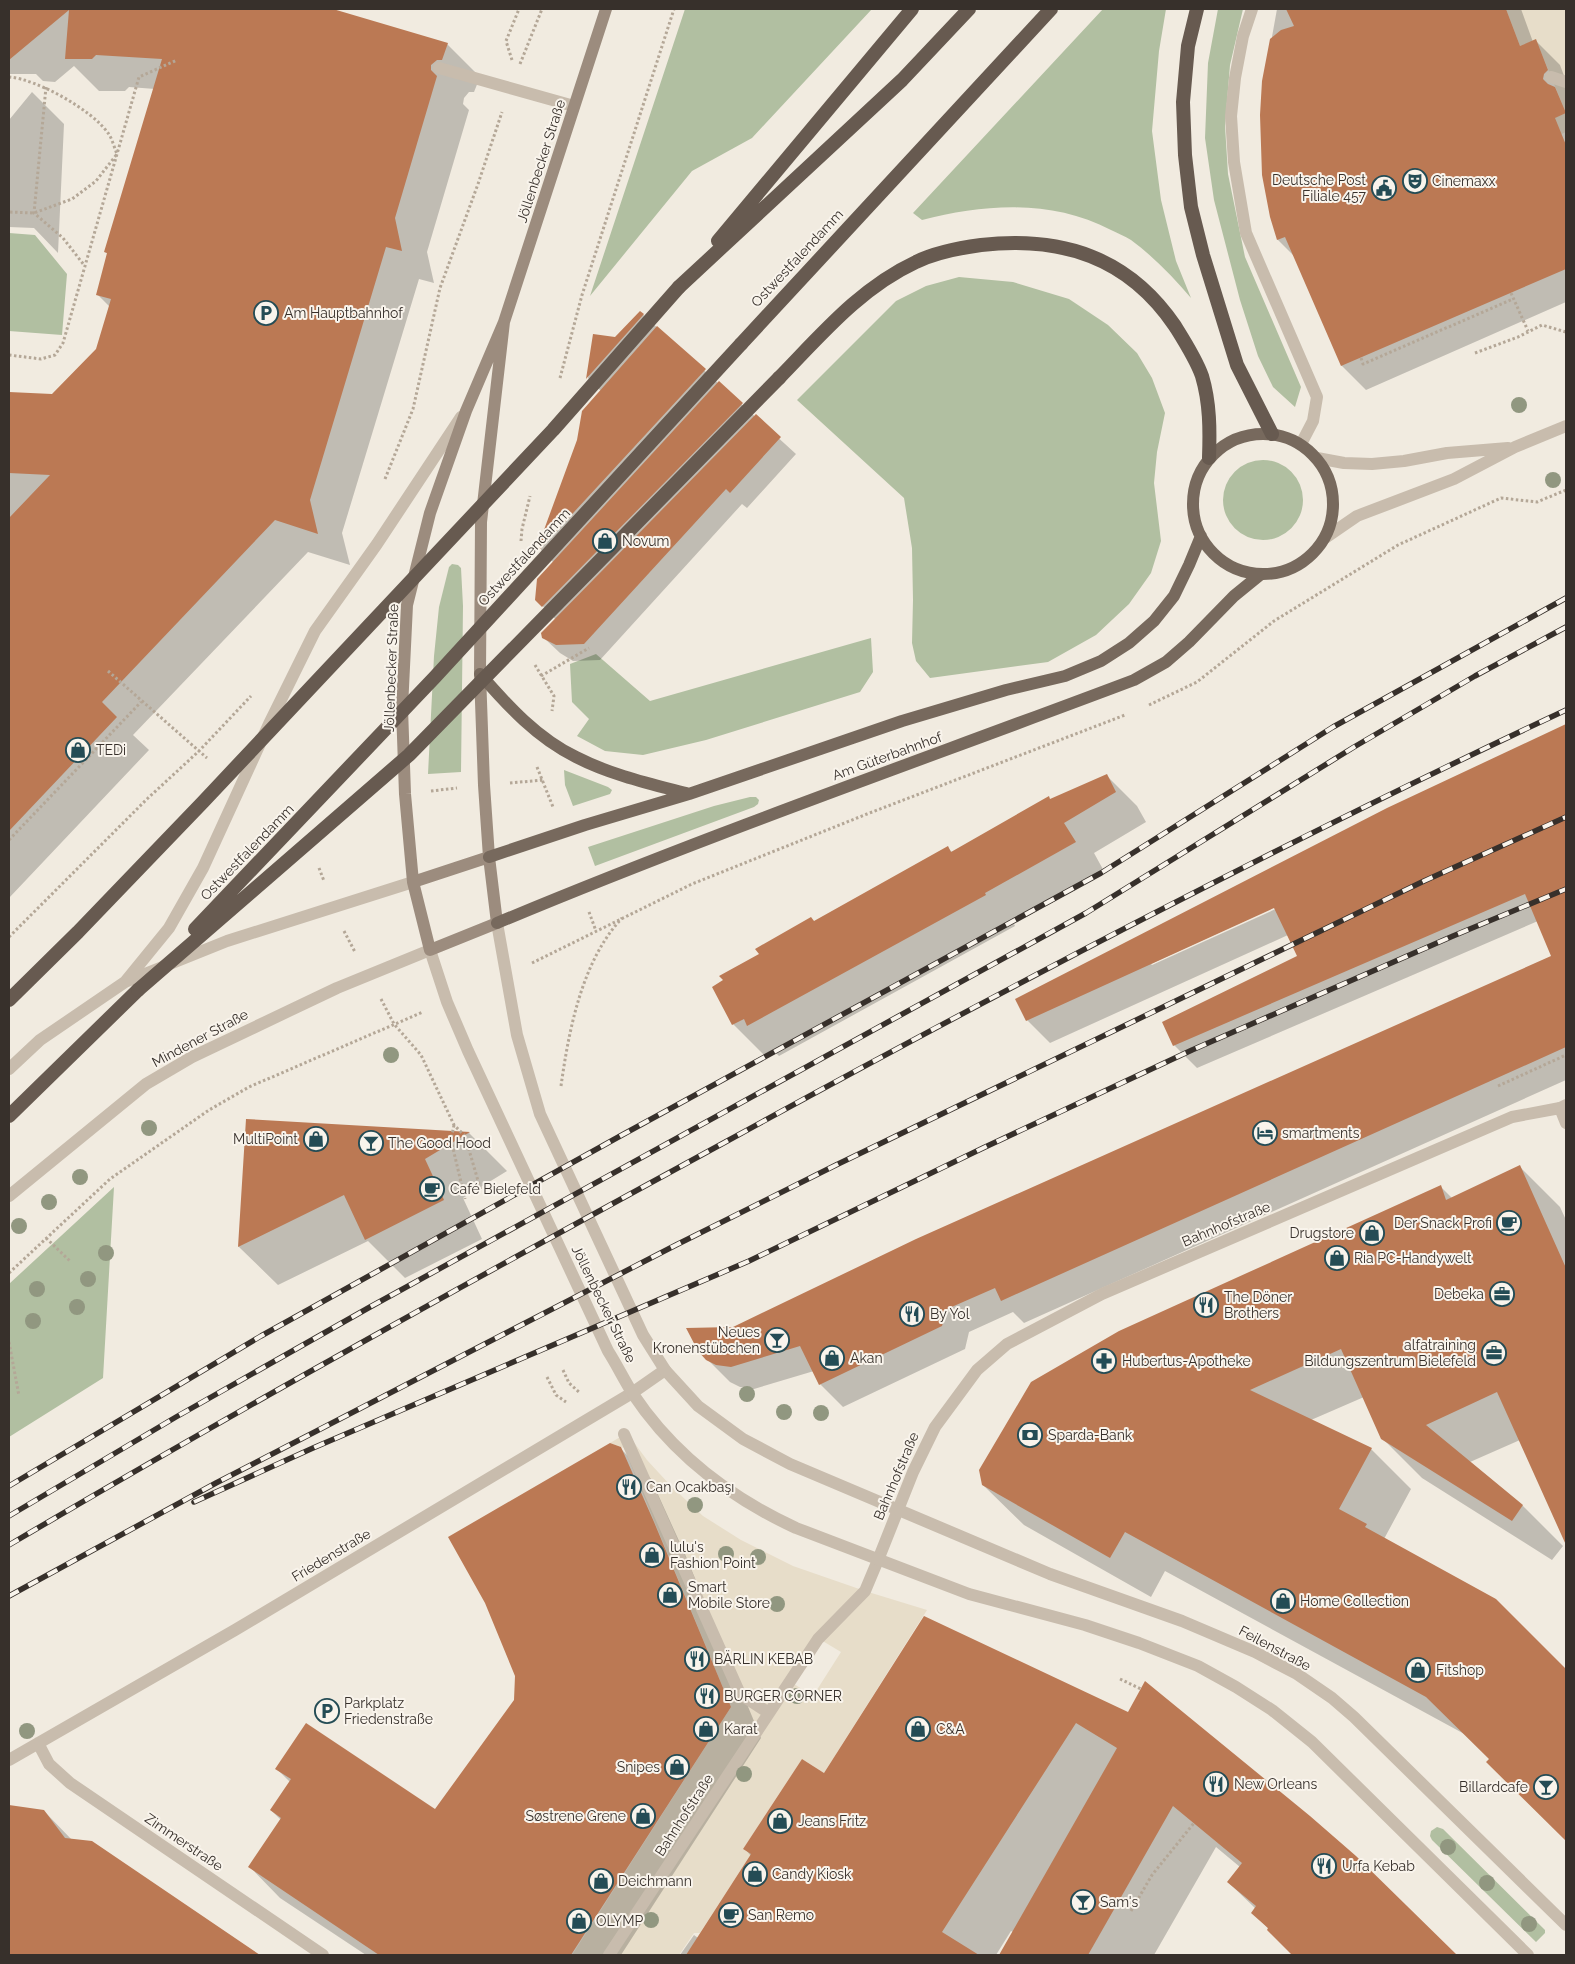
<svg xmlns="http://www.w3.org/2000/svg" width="1575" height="1964" font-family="Raleway,sans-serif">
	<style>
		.green { fill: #b1bfa1 }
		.plaza { fill: #e7ddc9; fill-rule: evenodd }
		.shadow { fill: #0003; fill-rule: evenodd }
		.building { fill: #bb7954 }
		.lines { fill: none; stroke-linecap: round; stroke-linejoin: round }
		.path { stroke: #b4a797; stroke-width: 3; stroke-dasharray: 2.5 2.5; stroke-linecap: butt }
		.service { stroke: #c8bcad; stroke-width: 12 }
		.pedestrian { stroke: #c8bcad; stroke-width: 12 }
		.minor { stroke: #c8bcad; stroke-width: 12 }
		.tertiary { stroke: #c8bcad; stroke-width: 12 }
		.secondary { stroke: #9c8c7e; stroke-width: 12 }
		.primary { stroke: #77695d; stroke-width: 12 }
		.trunk { stroke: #675a50; stroke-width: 14 }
		.rail-casing { stroke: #37302b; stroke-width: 5.5 }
		.rail { stroke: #f9f4ec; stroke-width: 4; stroke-dasharray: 11; stroke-linecap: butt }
		.trunk-bridge { stroke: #675a50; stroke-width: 14 }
		.tree { fill: #919780 }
		.labels { text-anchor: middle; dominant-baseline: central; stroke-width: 4; stroke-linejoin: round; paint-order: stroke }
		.street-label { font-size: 14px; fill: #37302b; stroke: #f9f4ec }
		.poi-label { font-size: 14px; fill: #37302b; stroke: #f9f4ec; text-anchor: start }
	</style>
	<rect width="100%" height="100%" fill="#f1ebe0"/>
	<path class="green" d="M685,9H872L752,138L692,171L590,296Z
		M1103,9H1166L1159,51L1152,131L1161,200L1176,261L1191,298C1173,277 1154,257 1131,240C1125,236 1117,233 1111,230C1051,199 985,204 922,220L913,213Z
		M1218,9H1243L1230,65L1225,126L1228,174L1245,257L1301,387L1295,407L1273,387L1258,356L1240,300L1214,200L1205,138L1208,63Z
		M9,233L35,235L67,274L62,335L9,331Z
		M959,277L1013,282L1069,299L1108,325L1137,353L1152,378L1165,413L1157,452L1154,483L1161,541L1151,573L1129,604L1096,635L1048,662L930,678L916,661L912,643L913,600L912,548L904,498L797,400L896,301L926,286Z
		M1223 500a40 40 0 1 1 80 0a40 40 0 1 1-80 0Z
		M452,564L458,565L461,568L463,606L461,772L428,774L434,656L439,607L449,567Z
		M871,638L873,672L860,692L706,740L643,755L605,751L577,736L589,719L572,702L570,664L596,654L650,701Z
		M564,770L608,787L612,790L610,794L573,806L565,785Z
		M750,797H756L759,800L758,804L754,807L595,866L588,847L714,806Z
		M114,1187L103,1378L9,1437V1284Z
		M1437,1827L1443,1829L1545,1930V1933L1536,1942L1432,1840L1430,1836L1431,1831Z"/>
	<path class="plaza" d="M1506,9H1566V132L1557,136L1549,120L1566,113L1536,40L1520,46Z
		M627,1433L647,1460L671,1486L703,1516L741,1540L793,1566L865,1591L927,1610L824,1773L802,1759L743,1849L751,1854L700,1933H694L679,1955H572L731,1707L624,1448L610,1443ZM821,1640L841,1652L813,1696L794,1684Z"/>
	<path class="shadow" d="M9,9H239L255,14L257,9H329L447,44L480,77L474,92H469L464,98L463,104L469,110L427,252L434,283L419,279L342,533L350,565L308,552L133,735L149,750L9,898V394L53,396L97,349L110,307L97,294L108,254L105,252L155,89L129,87L125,91H99L74,66L55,82L43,81L36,74H9Z
		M1277,9H1521L1533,42L1536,41L1560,65L1566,81V302L1366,390L1342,366L1295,257L1278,240L1263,175L1264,81Z
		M32,92L64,124L58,253L34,228L9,227V120Z
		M640,312L796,454L747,508L742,504L600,660L573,661L560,653L543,637L556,620L536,599L554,563L541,550L542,538L601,391L588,378L594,335L616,338Z
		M1566,725V1080L1024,1323L1013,1312L969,1332L965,1349L843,1407L820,1384L814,1371L754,1389L740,1387L730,1382L707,1359L733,1328L1553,956L1538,921L1197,1068L1174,1045L1299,957L1288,935L1050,1043L1027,1020L1387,809ZM1279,905L1280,907L1152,965L1151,964Z
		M1107,776L1137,806L1146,822L1094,853L1105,873L1014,924L1015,926L779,1056L773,1050L764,1055L733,1024L815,922L948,848L953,853L1051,800Z
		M248,1120L469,1133L507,1171L463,1198L482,1239L405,1278L368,1241L278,1285L239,1247Z
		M1520,1167L1560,1207L1566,1220V1521L1549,1503L1520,1440L1470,1462L1523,1506L1563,1546L1552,1560L1422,1478L1382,1438L1364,1397L1311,1420L1371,1449L1411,1489L1384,1539L1536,1640L1566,1671V1840L1488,1762L1490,1759L1468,1736L1165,1571L1151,1597L1024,1525L983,1485L1441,1187L1452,1198Z
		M620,1448L651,1479L685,1554L761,1738L621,1955H366L280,1898L250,1867L281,1820L271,1810L290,1782L277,1769L435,1811L515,1700Z
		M924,1618L1356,1857L1455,1955H1294L1253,1913L1256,1909L1228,1882L1240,1867L1216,1847L1154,1955H1000L1013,1932L1011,1931L996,1955H680L694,1935L698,1938L751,1856L745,1849L824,1775Z
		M15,1807L44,1811L72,1840L91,1842L259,1955H9V1811Z"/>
	<path class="building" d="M9,9H333L448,43L442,60H437L431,65V70L437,76L395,218L402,251L386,247L310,500L318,534L275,520L102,702L117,717L9,831V518L50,475L9,473V392L52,394L96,349L111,299L96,295L107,253L104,252L162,59L96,55L92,59H65L69,10L9,60Z
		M1286,9H1506L1520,46L1536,39L1548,70L1544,74L1543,79L1548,84L1555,87L1566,113L1555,118L1566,145V269L1341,366L1285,237L1277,240L1270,217L1262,175L1260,115L1262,81L1270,39L1281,30L1294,26Z
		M640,311L644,314L586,379L593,334L615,337Z
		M657,326L706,369L539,550L541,538L577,440L582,411Z
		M719,381L743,403L542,607L535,600L537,579Z
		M756,414L781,437L730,493L726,489L584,644L556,645L542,638L541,633Z
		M1566,724V1047L1001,1301L995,1288L947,1309L942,1326L819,1385L800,1346L731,1367L716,1365L706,1360L698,1351L686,1328L733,1327L916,1239L1551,956L1525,894L1173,1046L1162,1022L1297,956L1274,908L1026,1021L1015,999L1387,808Z
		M1107,774L1116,792L1064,823L1076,842L985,893L986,895L747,1026L744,1019L732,1025L712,987L723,980L719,976L759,954L755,949L811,917L814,921L948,846L951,852L1049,796L1050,799Z
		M246,1119L470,1132L425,1159L444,1200L365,1240L344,1195L238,1247Z
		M1520,1165L1566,1268V1545L1497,1392L1426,1425L1523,1505L1512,1521L1381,1439L1341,1349L1250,1390L1372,1448L1339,1509L1367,1524L1365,1527L1496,1599L1566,1669V1841L1486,1762L1489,1759L1426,1697L1125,1532L1110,1558L982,1485L979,1470L1031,1382L1119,1331L1441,1185L1446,1200Z
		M610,1443L621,1447L654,1522L731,1707L571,1955H379L248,1867L281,1818L270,1810L291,1779L275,1769L306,1723L435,1809L514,1700L515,1676L485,1603L448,1537Z
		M924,1616L1128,1712L1145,1681L1310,1816L1356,1856L1457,1955H1292L1267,1930L1268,1928L1251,1913L1256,1906L1227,1882L1242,1863L1173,1806L1088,1955H999L1117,1748L1076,1723L942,1932L979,1955H686L751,1854L743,1849L802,1759L824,1773Z
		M9,1805L44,1810L65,1838L92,1841L260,1955H9Z"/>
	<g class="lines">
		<path class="path" d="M512,60L506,41L519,9
			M520,64L542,9
			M9,77C37,79 92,110 108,133C112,138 114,147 117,154L96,181L72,199L34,213L9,212
			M46,87L34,213L63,238L84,265
			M1511,293L1528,331
			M1475,353L1518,337L1542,325L1566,332
			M9,355L41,359L55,355L63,343L139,77L177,60
			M1361,358L1363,364L1513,299
			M560,378L582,295L674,9
			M385,479L413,409L440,288L478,184L502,112
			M521,541L522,529L530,496
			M535,665L554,696L552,711
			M108,671L207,758
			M541,676L589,648
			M1149,705L1197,682L1274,621L1398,545L1501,498L1537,502L1566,490
			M537,767L553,807
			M510,783L543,780
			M431,791L457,788
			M9,840L141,702
			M319,868L324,881
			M589,912L596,931
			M344,931L355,952
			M9,937L147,799L199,751L251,696
			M532,963L692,884L867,814L1125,715
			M381,999L394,1024L421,1055L454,1125L465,1136L481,1191
			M561,1086C569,1029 582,961 622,918
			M1498,1086L1566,1055
			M454,1125L451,1140L465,1199
			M46,1238L71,1262
			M9,1273L110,1179L209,1110L249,1087L423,1012
			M9,1342L19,1396
			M563,1370L569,1383L580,1393
			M547,1377L556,1395L566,1402
			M1120,1679L1141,1689
			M1131,1911L1152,1875L1194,1823"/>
		<path class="service" d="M1252,9L1243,36L1235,78L1231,116L1234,162L1246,233L1317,397L1313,421L1301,444
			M439,68L574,106
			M1560,1108L1566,1123"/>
		<path class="pedestrian" d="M1551,77L1566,82
			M624,1434L740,1694L769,1713
			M609,1955L818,1639L865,1591L878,1560"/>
		<path class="minor" d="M1317,458L1344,463L1372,464L1404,461L1447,453L1508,448
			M1325,538L1357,516L1454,479L1515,447L1566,426
			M878,1560L913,1472L935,1427L977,1370L1007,1344L1102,1294L1512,1117L1560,1108L1566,1105
			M38,1743L49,1764L70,1783L323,1955
			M9,1760L235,1630L632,1393L665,1370"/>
		<path class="tertiary" d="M497,923L517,1035L540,1114L643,1335L665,1370L698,1406L743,1439L790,1464L1050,1574L1182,1621L1255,1652L1297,1674L1332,1698L1354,1717L1566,1925
			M125,982L169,928L203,868L269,724L315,631L377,544L461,417
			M9,1069L40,1040L125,982L227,941L413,882
			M9,1196L146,1084L192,1057L337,988L430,950L447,1002L468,1051L608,1351C617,1365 624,1380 633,1394C673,1454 731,1498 796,1528L969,1594L1085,1625L1139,1643L1198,1666L1236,1687L1272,1710L1312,1742L1528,1955"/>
		<path class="secondary" d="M504,322L481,522L480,674L484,785L489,857L497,923L430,950L413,882L405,794L402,708L407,605L430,513L466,411L504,322L606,9
			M413,882L489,857"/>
		<path class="primary" d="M1193 504a70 70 0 1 1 140 0a70 70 0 1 1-140 0Z
			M480,674C508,706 537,738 576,757C611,775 651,784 689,794
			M489,857L585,825L689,794L902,721L1006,690L1065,676L1101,661L1129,643L1154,621L1174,596L1189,565L1201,536
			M497,923C707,835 922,760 1134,680L1166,662L1189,642L1234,596L1261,574"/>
		<path class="trunk" d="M1197,9L1188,46L1183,102L1185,155L1191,207L1203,255L1237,365L1272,434
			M718,241L912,9
			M679,287L902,80L969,9
			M741,344L1051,9
			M779,378C821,335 860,288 916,262C936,252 959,248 981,245C1062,236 1128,257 1175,326C1185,342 1196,359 1202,376C1210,403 1210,430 1209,458
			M9,1116L138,990"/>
		<defs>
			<path id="rail" d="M9,1486L261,1336L622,1135L1101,873L1333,727L1566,598
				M194,1502L313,1448L749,1261L983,1148L1192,1050L1453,936L1566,889
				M9,1516L176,1417L370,1307L1086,913L1354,747L1475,676L1566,627
				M9,1545C246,1405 487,1272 729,1140C1004,989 1282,843 1566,710
				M9,1596L216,1483L676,1245L836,1165L1424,881L1566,817"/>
		</defs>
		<use href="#rail" class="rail-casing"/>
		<use href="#rail" class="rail"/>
		<path class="trunk-bridge" d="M195,929L435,677L741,344
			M138,990L409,755L779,378
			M9,1000L78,932L203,802L553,430L679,287"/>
	</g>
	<g class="tree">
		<circle cx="1519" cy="405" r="8"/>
		<circle cx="1553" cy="480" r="8"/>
		<circle cx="391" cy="1055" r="8"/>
		<circle cx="149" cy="1128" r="8"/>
		<circle cx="80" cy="1177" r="8"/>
		<circle cx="49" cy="1202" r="8"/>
		<circle cx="19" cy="1226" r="8"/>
		<circle cx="106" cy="1253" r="8"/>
		<circle cx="88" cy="1279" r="8"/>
		<circle cx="37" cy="1289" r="8"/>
		<circle cx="77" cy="1307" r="8"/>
		<circle cx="33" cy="1321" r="8"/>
		<circle cx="747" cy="1394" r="8"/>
		<circle cx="784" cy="1412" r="8"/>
		<circle cx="821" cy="1413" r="8"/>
		<circle cx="695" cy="1505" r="8"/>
		<circle cx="726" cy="1554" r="8"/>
		<circle cx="758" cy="1557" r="8"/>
		<circle cx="777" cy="1604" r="8"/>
		<circle cx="797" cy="1696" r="8"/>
		<circle cx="27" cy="1731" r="8"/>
		<circle cx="744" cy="1774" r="8"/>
		<circle cx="1448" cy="1847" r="8"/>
		<circle cx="1487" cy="1883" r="8"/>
		<circle cx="651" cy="1920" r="8"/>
		<circle cx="1529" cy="1924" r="8"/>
	</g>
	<defs>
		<symbol id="theatre-ring" viewBox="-11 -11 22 22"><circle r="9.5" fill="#f9f4ec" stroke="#244c55" stroke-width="1.5"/><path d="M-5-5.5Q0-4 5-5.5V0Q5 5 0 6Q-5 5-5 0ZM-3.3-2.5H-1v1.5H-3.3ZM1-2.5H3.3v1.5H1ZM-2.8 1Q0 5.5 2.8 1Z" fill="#244c55"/></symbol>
		<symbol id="civic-ring" viewBox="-11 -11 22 22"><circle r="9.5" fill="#f9f4ec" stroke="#244c55" stroke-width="1.5"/><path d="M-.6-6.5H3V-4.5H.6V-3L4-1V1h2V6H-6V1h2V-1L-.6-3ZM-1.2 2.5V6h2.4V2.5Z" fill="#244c55"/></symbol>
		<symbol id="parking-ring" viewBox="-11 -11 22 22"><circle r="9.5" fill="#f9f4ec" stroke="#244c55" stroke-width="1.5"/><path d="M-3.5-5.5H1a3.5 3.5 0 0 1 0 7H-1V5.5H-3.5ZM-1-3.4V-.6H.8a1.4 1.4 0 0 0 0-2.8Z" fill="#244c55"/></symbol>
		<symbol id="shop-ring" viewBox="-11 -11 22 22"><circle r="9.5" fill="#f9f4ec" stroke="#244c55" stroke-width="1.5"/><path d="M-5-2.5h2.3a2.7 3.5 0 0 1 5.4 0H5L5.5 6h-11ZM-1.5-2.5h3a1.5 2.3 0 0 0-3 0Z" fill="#244c55"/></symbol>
		<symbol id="hotel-ring" viewBox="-11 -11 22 22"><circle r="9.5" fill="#f9f4ec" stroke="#244c55" stroke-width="1.5"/><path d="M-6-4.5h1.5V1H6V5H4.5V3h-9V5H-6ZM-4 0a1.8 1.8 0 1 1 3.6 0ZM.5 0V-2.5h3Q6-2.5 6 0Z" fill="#244c55"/></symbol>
		<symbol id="bar-ring" viewBox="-11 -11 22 22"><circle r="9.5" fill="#f9f4ec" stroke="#244c55" stroke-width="1.5"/><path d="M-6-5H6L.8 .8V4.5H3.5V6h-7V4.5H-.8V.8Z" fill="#244c55"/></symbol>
		<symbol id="cafe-ring" viewBox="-11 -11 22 22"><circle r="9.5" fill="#f9f4ec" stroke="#244c55" stroke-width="1.5"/><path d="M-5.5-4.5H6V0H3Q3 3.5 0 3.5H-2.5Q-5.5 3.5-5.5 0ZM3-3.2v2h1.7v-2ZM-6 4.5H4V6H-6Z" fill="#244c55"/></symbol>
		<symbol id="office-ring" viewBox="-11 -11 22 22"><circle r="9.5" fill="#f9f4ec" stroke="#244c55" stroke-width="1.5"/><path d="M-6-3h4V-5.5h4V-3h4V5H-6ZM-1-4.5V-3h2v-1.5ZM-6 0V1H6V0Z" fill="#244c55"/></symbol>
		<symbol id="restaurant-ring" viewBox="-11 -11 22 22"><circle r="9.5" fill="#f9f4ec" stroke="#244c55" stroke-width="1.5"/><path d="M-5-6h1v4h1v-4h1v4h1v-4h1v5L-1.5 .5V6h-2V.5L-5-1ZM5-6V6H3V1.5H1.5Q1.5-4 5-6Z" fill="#244c55"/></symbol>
		<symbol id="pharmacy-ring" viewBox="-11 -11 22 22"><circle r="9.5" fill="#f9f4ec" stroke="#244c55" stroke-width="1.5"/><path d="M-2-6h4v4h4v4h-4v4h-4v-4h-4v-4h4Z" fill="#244c55"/></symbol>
		<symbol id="bank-ring" viewBox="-11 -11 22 22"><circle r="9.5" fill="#f9f4ec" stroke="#244c55" stroke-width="1.5"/><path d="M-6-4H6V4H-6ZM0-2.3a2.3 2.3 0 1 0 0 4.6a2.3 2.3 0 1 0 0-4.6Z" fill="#244c55"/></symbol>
	</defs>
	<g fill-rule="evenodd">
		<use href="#theatre-ring" x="1401" y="167" width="28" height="28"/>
		<use href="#civic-ring" x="1370" y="174" width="28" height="28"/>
		<use href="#parking-ring" x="252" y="299" width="28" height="28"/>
		<use href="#shop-ring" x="591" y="527" width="28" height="28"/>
		<use href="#shop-ring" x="64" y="736" width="28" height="28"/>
		<use href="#hotel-ring" x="1251" y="1119" width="28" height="28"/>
		<use href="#shop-ring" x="302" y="1125" width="28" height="28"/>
		<use href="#bar-ring" x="357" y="1129" width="28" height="28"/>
		<use href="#cafe-ring" x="418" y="1175" width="28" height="28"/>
		<use href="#cafe-ring" x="1495" y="1209" width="28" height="28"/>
		<use href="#shop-ring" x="1358" y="1219" width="28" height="28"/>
		<use href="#shop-ring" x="1323" y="1244" width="28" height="28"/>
		<use href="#office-ring" x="1488" y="1280" width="28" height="28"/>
		<use href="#restaurant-ring" x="1192" y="1291" width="28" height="28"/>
		<use href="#restaurant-ring" x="898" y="1300" width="28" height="28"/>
		<use href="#bar-ring" x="763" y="1326" width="28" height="28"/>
		<use href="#office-ring" x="1480" y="1339" width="28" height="28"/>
		<use href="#shop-ring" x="818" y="1344" width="28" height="28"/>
		<use href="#pharmacy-ring" x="1090" y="1347" width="28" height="28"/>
		<use href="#bank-ring" x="1016" y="1421" width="28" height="28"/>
		<use href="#restaurant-ring" x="615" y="1473" width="28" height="28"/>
		<use href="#shop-ring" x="638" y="1541" width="28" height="28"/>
		<use href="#shop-ring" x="656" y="1581" width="28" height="28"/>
		<use href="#shop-ring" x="1269" y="1587" width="28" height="28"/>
		<use href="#restaurant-ring" x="683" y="1645" width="28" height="28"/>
		<use href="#shop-ring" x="1404" y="1656" width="28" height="28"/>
		<use href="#restaurant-ring" x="693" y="1682" width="28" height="28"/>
		<use href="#parking-ring" x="313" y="1697" width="28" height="28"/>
		<use href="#shop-ring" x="692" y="1715" width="28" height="28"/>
		<use href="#shop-ring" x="904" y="1715" width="28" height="28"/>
		<use href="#shop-ring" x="663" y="1753" width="28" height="28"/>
		<use href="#restaurant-ring" x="1202" y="1770" width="28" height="28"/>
		<use href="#bar-ring" x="1532" y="1773" width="28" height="28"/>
		<use href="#shop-ring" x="629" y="1802" width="28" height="28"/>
		<use href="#shop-ring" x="766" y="1807" width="28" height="28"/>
		<use href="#restaurant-ring" x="1310" y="1852" width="28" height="28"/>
		<use href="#shop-ring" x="741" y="1860" width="28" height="28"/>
		<use href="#shop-ring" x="587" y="1867" width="28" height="28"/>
		<use href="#bar-ring" x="1069" y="1888" width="28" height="28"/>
		<use href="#cafe-ring" x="717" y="1901" width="28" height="28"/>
		<use href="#shop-ring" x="565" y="1907" width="28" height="28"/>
	</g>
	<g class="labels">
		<g class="street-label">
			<text transform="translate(541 161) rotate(-72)">Jöllenbecker Straße</text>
			<text transform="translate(797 258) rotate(-47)">Ostwestfalendamm</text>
			<text transform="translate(524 557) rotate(-47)">Ostwestfalendamm</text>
			<text transform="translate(391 668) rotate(-88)">Jöllenbecker Straße</text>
			<text transform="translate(887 756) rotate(-20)">Am Güterbahnhof</text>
			<text transform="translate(247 852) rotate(-46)">Ostwestfalendamm</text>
			<text transform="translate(200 1038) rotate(-28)">Mindener Straße</text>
			<text transform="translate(1226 1224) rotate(-23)">Bahnhofstraße</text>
			<text transform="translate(604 1304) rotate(64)">Jöllenbecker Straße</text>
			<text transform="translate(896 1476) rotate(-67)">Bahnhofstraße</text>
			<text transform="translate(331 1555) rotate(-31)">Friedenstraße</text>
			<text transform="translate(1275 1648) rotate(28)">Feilenstraße</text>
			<text transform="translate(684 1815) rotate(-57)">Bahnhofstraße</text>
			<text transform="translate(184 1842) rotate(34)">Zimmerstraße</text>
		</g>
		<g class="poi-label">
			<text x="1366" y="180" text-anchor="end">Deutsche Post<tspan x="1366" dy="16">Filiale 457</tspan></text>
			<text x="1432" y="181">Cinemaxx</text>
			<text x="284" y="313">Am Hauptbahnhof</text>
			<text x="622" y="541">Novum</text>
			<text x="96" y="750">TEDi</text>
			<text x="1282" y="1133">smartments</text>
			<text x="298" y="1139" text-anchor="end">MultiPoint</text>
			<text x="388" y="1143">The Good Hood</text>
			<text x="450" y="1189">Café Bielefeld</text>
			<text x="1492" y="1223" text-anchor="end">Der Snack Profi</text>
			<text x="1354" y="1233" text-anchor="end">Drugstore</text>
			<text x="1354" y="1258">Ria PC-Handywelt</text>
			<text x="1484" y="1294" text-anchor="end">Debeka</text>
			<text x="1224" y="1297">The Döner<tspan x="1224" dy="16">Brothers</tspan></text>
			<text x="930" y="1314">By Yol</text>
			<text x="760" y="1332" text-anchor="end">Neues<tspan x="760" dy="16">Kronenstübchen</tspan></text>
			<text x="1476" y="1345" text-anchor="end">alfatraining<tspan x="1476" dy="16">Bildungszentrum Bielefeld</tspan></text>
			<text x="850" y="1358">Akan</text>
			<text x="1122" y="1361">Hubertus-Apotheke</text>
			<text x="1048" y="1435">Sparda-Bank</text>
			<text x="646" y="1487">Can Ocakbaşı</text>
			<text x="670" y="1547">lulu's<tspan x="670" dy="16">Fashion Point</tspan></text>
			<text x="688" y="1587">Smart<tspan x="688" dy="16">Mobile Store</tspan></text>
			<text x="1300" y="1601">Home Collection</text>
			<text x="714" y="1659">BÄRLIN KEBAB</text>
			<text x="1436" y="1670">Fitshop</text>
			<text x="724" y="1696">BURGER CORNER</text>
			<text x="344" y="1703">Parkplatz<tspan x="344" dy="16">Friedenstraße</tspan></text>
			<text x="724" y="1729">Karat</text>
			<text x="936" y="1729">C&amp;A</text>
			<text x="660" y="1767" text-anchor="end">Snipes</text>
			<text x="1234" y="1784">New Orleans</text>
			<text x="1528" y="1787" text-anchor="end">Billardcafe</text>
			<text x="626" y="1816" text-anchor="end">Søstrene Grene</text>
			<text x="798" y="1821">Jeans Fritz</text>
			<text x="1342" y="1866">Urfa Kebab</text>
			<text x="772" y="1874">Candy Kiosk</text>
			<text x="618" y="1881">Deichmann</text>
			<text x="1100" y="1902">Sam's</text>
			<text x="748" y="1915">San Remo</text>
			<text x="596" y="1921">OLYMP</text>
		</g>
	</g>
	<rect width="1575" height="1964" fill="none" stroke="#37302b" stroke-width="20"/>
</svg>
